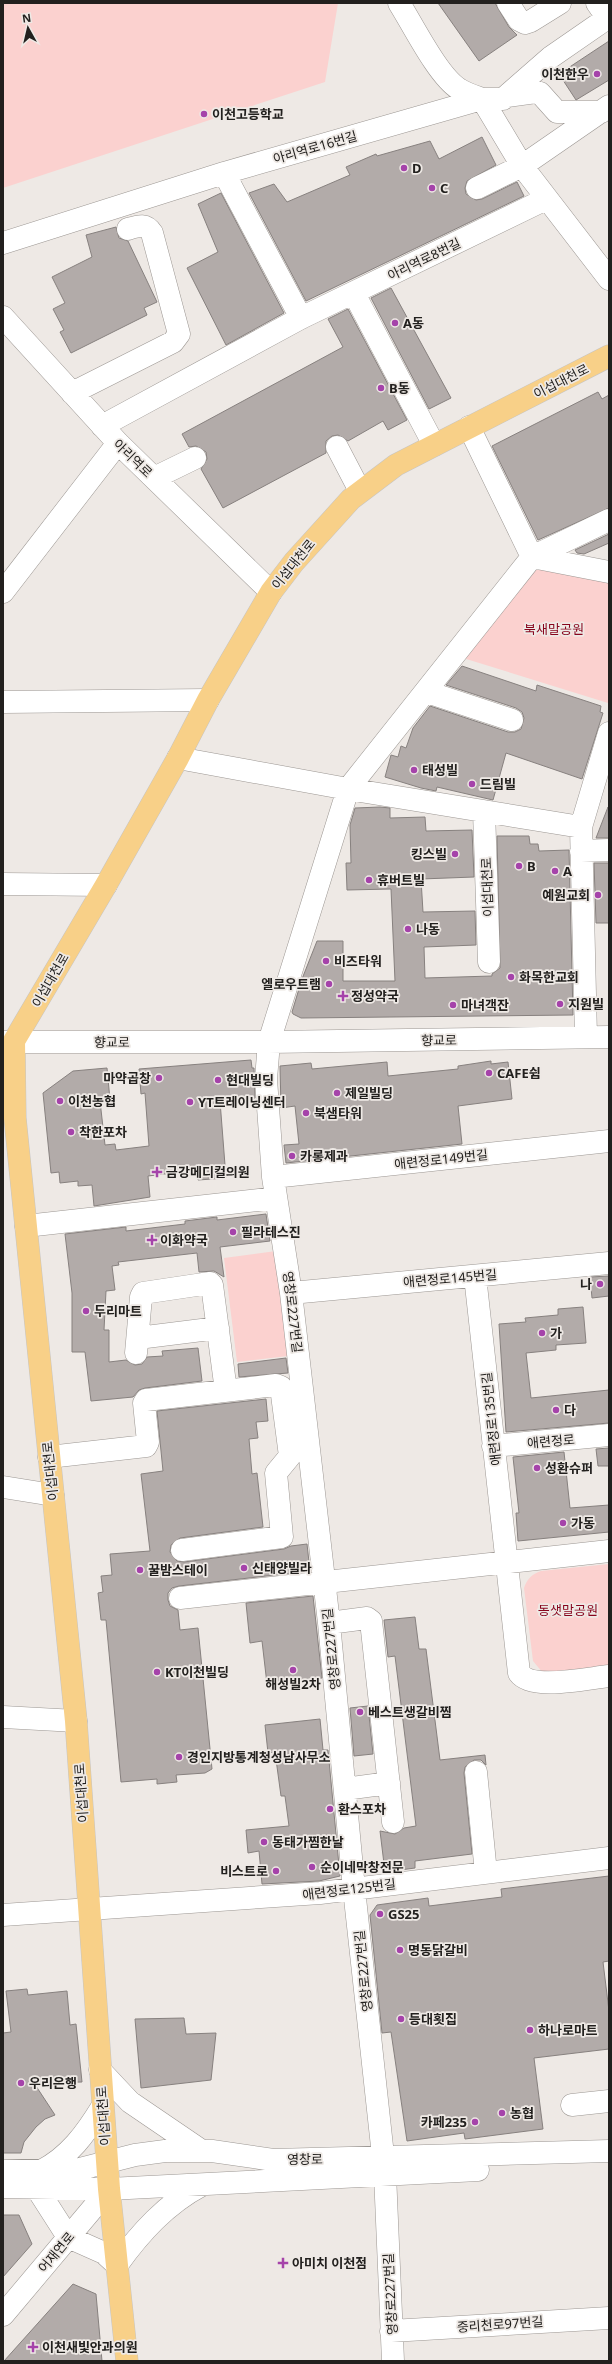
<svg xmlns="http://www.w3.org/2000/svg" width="612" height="2364" font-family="'Noto Sans','Noto Sans KR',sans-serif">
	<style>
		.green { fill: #fbd1cf }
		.building { fill: #b2aba9; stroke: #87817f }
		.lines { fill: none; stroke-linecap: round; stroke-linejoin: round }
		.minor-casing { stroke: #9c9793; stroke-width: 23 }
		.major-casing { stroke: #c6c5c4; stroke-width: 23 }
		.minor { stroke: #fff; stroke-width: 22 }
		.major { stroke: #f8d088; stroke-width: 22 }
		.poi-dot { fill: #a543aa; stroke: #eee9e5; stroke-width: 1.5 }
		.labels { text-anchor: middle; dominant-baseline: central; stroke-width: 3.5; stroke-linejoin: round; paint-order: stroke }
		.poi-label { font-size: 13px; font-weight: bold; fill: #22201e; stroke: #eee9e5; text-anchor: start }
		.street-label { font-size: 13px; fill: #22201e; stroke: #eee9e5 }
		.park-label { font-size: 13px; fill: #87051d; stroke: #eee9e5 }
	</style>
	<rect width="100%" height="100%" fill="#eee9e5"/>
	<path class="green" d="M3,3H338L325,82L3,188Z
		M534,563L609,581L608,703L463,658Z
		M276,1251L288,1356L237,1362L224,1258Z
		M609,1564V1667L543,1673L533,1661L524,1588C527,1579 532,1574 541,1571Z"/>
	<path class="building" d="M438,3H495L509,27L517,35L479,61Z
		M609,41V80L576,100L559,74Z
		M482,137L496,165L467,181L465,188L466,194L476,200L482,199L517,182L524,196L306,301L249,193L274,184L287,202L350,175L346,167L376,154L377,156L430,141L439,159Z
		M221,193L284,313L226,345L187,268L218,252L198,204Z
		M116,227L119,238L128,241L157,302L144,308L147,315L71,353L60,332L64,330L53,309L65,303L52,277L92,257L86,235Z
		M391,288L451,398L429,409L371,298Z
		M348,309L407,420L388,430L383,421L348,441L338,435L332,436L326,441V453L223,508L201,469L207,459L206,452L196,446L189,447L182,434L343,347L328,319Z
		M598,392L602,399L609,395V508L538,540L492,446Z
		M609,534V543L584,554L577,553L575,550Z
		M462,666L536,691L537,685L601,706L600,712L603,713L582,779L506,753L493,800L437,787L436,791L421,788L385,777L391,755L398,757L401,746L406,748L413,728L430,706L508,732H515L521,729L524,718L522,712L516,708L446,685Z
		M380,807L390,808V818L425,817L426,831L472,830L474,877L421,879L423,912L475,911L476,945L424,947L425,978L492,976V974L500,968L497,836H529L530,844H538L539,851L569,850L573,1015L301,1018L293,1014L292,1012L302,979L317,941H343V981H395L391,889L347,890L346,863H351L350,825L355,808Z
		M608,807L609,838H596Z
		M594,863H609V923H596Z
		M251,1060L252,1068H254L255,1098L220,1101L226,1178L198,1180L197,1170L148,1176L150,1197L94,1206L92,1185L78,1186V1181L60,1183L59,1172L51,1173L43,1093L73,1071L107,1068L110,1100L100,1101L105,1145L115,1144L116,1150L149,1146L145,1093L141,1094L139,1069Z
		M491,1061V1064L508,1062L512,1099L458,1106L462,1144L286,1163L284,1145L299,1144L295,1106L281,1108L280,1066L311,1063L312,1069L387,1062L388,1076L458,1069V1066Z
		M266,1214L270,1241L220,1247L224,1277L214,1271L199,1272L197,1253L118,1262L119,1265L112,1266L115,1290L106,1291L104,1330H109V1362L126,1360L135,1365L142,1364L147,1357L163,1356L162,1351L198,1348L202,1381L145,1388L139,1390L133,1397L91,1401L85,1352H72V1293L65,1234L126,1227V1231L185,1224V1221L217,1217V1220Z
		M609,1276V1296L592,1298L590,1277Z
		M583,1307L586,1343L556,1345V1350L526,1353L531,1398L609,1390V1423L506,1432L499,1324L526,1322L525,1318L558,1315V1309Z
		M286,1358L288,1373L239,1377L238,1364Z
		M266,1399L268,1421L256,1422L258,1438L249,1439L252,1474L257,1473L263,1527L180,1538L171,1545L170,1552L177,1561L184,1562L284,1549L291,1546L307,1544L310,1571L179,1586L172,1588L168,1593V1600L170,1606L178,1610L180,1630L198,1628L212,1769L205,1773L176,1775L177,1782L157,1784V1779L121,1782L106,1620H101L98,1593L103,1592L101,1576L112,1575L110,1554L150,1551L141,1474L163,1471L157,1411Z
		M609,1448V1466H598L596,1449Z
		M564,1452L570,1508L609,1505V1532L518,1541L516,1513H519L513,1457Z
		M313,1596L322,1678L267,1684L262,1641L250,1643L246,1603Z
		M415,1617L419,1649H426L440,1760L485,1755L486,1765L481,1760H474L465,1767L464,1773L472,1854L415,1861V1868L385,1872L380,1831L395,1834L404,1828L416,1826L395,1656L388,1657L384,1620Z
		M368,1706L373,1754L354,1756L350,1708Z
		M320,1719L323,1750H328L340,1876L319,1881L262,1884L259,1851L248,1853L246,1830L289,1826L285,1796H281L275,1752L268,1753L265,1725Z
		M609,1876V1961L603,1962L609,2011V2049L534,2058L543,2129L465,2139L464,2133L407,2141L391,2032L382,2033L370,1915L377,1905L428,1898L429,1906L502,1897L501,1889Z
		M27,1989L28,1995L67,1991L70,2025L76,2024L82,2082L34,2083L55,2115L45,2119L36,2127L24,2142L21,2153H3V2033L11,2032L6,1991Z
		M184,2018L186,2034L216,2033L211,2080L141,2088L135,2019Z
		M3,2215H19L32,2244L3,2277Z
		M73,2284L96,2294L102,2361H4Z"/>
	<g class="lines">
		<defs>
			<path id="minor" d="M399,3C413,25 438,76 459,89C465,93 474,96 482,99
				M508,3L519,20L525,23L531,21L560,3
				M507,96L536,92L540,93L557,112H601
				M482,99L522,166L609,279
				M224,173L301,318
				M477,188L522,166L609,106
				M3,243L224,173L482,99H503L551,57L606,19V16L597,3
				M359,303L434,445
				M3,317L118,443L271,592
				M72,393L173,342L179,334L152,233C146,223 138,226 128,229
				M102,426L301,318L546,199
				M469,427L532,557L609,572
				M337,447L360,491
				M154,478L195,458
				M3,592L118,443
				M427,692L512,720
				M3,702L208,700
				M178,758L348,789L581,827
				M484,811L489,962
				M581,851L609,850
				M3,884L106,885
				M586,1037L581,827L609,733
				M3,1042H269L609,1037
				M273,1177L609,1141
				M26,1226L276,1198
				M475,1276L519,1673C532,1691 588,1678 609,1676
				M291,1293L609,1263
				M138,1338L218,1328
				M136,1353L141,1297L143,1293L210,1283L212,1285L226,1391
				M493,1446L609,1435
				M49,1457L146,1446L148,1442L144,1403L146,1400L276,1385L281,1387L290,1456L276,1473L282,1537L182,1550
				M3,1487L53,1495
				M180,1598L609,1551
				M329,1623L367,1618L371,1621L393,1822
				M3,1717L76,1721
				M476,1772L486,1873
				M345,1789L389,1783
				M3,1915L320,1893L609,1858
				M100,2070L130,2102L202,2151
				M572,2105L609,2101
				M3,2171L80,2169L135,2155L165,2151H212L273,2160L609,2151
				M41,2171C69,2157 86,2133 102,2107
				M3,2187L109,2189L478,2170
				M36,2187L68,2237L104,2253L117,2265C140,2233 166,2204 202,2185
				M3,2315L109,2189
				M391,2331L609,2318
				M393,2361L385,2174L354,1889L329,1623L291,1293L273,1177L266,1079L269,1042L348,789L532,557L609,520"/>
			<path id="major" d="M127,2361L109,2189L76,1721L15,1118L14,1041L106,885L178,758L208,700L271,592L294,562L351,499L396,465L609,356"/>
		</defs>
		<use href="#minor" class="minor-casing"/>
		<use href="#major" class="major-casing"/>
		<use href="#minor" class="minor"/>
		<use href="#major" class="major"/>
	</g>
	<g class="poi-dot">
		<circle cx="597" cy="74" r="4"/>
		<circle cx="204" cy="114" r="4"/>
		<circle cx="404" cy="168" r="4"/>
		<circle cx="432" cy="188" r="4"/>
		<circle cx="395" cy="323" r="4"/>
		<circle cx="381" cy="388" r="4"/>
		<circle cx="414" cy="770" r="4"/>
		<circle cx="472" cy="784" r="4"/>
		<circle cx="455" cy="854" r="4"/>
		<circle cx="519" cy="866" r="4"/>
		<circle cx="555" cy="871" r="4"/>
		<circle cx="369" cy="880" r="4"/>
		<circle cx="598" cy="895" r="4"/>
		<circle cx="408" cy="929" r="4"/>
		<circle cx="326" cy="961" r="4"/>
		<circle cx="511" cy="977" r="4"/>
		<circle cx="329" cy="984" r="4"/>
		<path d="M341 990h4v4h4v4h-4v4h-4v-4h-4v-4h4z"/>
		<circle cx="560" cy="1004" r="4"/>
		<circle cx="453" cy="1005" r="4"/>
		<circle cx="489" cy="1073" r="4"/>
		<circle cx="159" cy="1078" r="4"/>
		<circle cx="218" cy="1080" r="4"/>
		<circle cx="337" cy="1093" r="4"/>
		<circle cx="60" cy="1101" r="4"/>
		<circle cx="190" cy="1102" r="4"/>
		<circle cx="306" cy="1113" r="4"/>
		<circle cx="71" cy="1132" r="4"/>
		<circle cx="292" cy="1156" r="4"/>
		<path d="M155 1166h4v4h4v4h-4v4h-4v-4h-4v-4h4z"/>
		<circle cx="233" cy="1232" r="4"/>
		<path d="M150 1234h4v4h4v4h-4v4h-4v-4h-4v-4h4z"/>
		<circle cx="600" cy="1284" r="4"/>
		<circle cx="86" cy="1311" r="4"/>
		<circle cx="542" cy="1333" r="4"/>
		<circle cx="556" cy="1410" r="4"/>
		<circle cx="537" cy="1468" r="4"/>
		<circle cx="563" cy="1523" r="4"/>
		<circle cx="244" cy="1568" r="4"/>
		<circle cx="140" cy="1570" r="4"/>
		<circle cx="293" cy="1670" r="4"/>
		<circle cx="157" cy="1672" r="4"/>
		<circle cx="360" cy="1712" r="4"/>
		<circle cx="179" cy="1757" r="4"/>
		<circle cx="330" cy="1809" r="4"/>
		<circle cx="264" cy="1842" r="4"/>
		<circle cx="312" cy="1867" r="4"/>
		<circle cx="276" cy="1871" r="4"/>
		<circle cx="380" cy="1914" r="4"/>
		<circle cx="400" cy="1950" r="4"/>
		<circle cx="401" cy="2019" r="4"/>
		<circle cx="530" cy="2030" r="4"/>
		<circle cx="21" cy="2083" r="4"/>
		<circle cx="502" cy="2113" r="4"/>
		<circle cx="475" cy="2122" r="4"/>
		<path d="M281 2257h4v4h4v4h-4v4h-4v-4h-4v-4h4z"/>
		<path d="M31 2341h4v4h4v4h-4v4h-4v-4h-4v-4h4z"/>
	</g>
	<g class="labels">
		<g class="poi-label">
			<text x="589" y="74" text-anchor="end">이천한우</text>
			<text x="212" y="114">이천고등학교</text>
			<text x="412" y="168">D</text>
			<text x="440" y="188">C</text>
			<text x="403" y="323">A동</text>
			<text x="389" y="388">B동</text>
			<text x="422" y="770">태성빌</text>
			<text x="480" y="784">드림빌</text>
			<text x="447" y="854" text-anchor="end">킹스빌</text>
			<text x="527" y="866">B</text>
			<text x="563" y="871">A</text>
			<text x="377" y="880">휴버트빌</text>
			<text x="590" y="895" text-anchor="end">예원교회</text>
			<text x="416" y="929">나동</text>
			<text x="334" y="961">비즈타워</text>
			<text x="519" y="977">화목한교회</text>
			<text x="321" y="984" text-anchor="end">엘로우트램</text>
			<text x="351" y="996">정성약국</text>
			<text x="568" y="1004">지원빌</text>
			<text x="461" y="1005">마녀객잔</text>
			<text x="497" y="1073">CAFE쉼</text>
			<text x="151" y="1078" text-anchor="end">마약곱창</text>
			<text x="226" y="1080">현대빌딩</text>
			<text x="345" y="1093">제일빌딩</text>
			<text x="68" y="1101">이천농협</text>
			<text x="198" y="1102">YT트레이닝센터</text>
			<text x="314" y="1113">북샘타워</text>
			<text x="79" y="1132">착한포차</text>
			<text x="300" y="1156">카롱제과</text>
			<text x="166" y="1172">금강메디컬의원</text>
			<text x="241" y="1232">필라테스진</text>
			<text x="160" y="1240">이화약국</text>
			<text x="592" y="1284" text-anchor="end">나</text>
			<text x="94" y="1311">두리마트</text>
			<text x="550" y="1333">가</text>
			<text x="564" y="1410">다</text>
			<text x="545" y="1468">성환슈퍼</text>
			<text x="571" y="1523">가동</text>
			<text x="252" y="1568">신태양빌라</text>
			<text x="148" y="1570">꿀밤스테이</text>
			<text x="165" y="1672">KT이천빌딩</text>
			<text x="293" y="1684" text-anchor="middle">해성빌2차</text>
			<text x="368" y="1712">베스트생갈비찜</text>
			<text x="187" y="1757">경인지방통계청성남사무소</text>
			<text x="338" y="1809">환스포차</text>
			<text x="272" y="1842">동태가찜한날</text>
			<text x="320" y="1867">순이네막창전문</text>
			<text x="268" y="1871" text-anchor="end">비스트로</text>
			<text x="388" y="1914">GS25</text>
			<text x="408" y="1950">명동닭갈비</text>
			<text x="409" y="2019">등대횟집</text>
			<text x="538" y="2030">하나로마트</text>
			<text x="29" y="2083">우리은행</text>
			<text x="510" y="2113">농협</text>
			<text x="467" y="2122" text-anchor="end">카페235</text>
			<text x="292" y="2263">아미치 이천점</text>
			<text x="42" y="2347">이천새빛안과의원</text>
		</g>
		<g class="street-label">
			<text transform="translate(315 147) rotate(-16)">아리역로16번길</text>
			<text transform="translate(424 259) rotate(-26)">아리역로8번길</text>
			<text transform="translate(561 381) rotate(-27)">이섭대천로</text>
			<text transform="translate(133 458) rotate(44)">아리역로</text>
			<text transform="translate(293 564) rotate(-51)">이섭대천로</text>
			<text transform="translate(487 887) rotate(-92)">이섭대천로</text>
			<text transform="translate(50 980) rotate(-60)">이섭대천로</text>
			<text transform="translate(439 1040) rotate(-1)">향교로</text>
			<text x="112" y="1042">향교로</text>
			<text transform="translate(441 1159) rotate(-6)">애련정로149번길</text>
			<text transform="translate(450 1278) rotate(-5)">애련정로145번길</text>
			<text transform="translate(293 1312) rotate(83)">영창로227번길</text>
			<text transform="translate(491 1419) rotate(-96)">애련정로135번길</text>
			<text transform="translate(551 1441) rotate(-5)">애련정로</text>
			<text transform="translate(50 1471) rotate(-96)">이섭대천로</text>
			<text transform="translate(331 1649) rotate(-96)">영창로227번길</text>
			<text transform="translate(81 1793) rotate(-94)">이섭대천로</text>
			<text transform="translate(349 1889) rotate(-7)">애련정로125번길</text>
			<text transform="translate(363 1971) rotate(-96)">영창로227번길</text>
			<text transform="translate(103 2116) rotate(-94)">이섭대천로</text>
			<text transform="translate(305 2159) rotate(-1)">영창로</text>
			<text transform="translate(56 2252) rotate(-50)">어재연로</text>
			<text transform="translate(390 2294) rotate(-93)">영창로227번길</text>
			<text transform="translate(500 2324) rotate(-4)">중리천로97번길</text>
		</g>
		<g class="park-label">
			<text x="554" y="629">북새말공원</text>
			<text x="568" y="1610">동샛말공원</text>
		</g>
	</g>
	<rect width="612" height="2364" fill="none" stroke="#22201e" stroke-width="8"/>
	<g transform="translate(28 28) rotate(352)" stroke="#eee9e5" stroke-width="3" paint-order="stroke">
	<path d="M0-3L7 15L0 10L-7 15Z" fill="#22201e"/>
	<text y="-6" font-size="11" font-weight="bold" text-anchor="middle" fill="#22201e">N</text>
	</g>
</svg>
